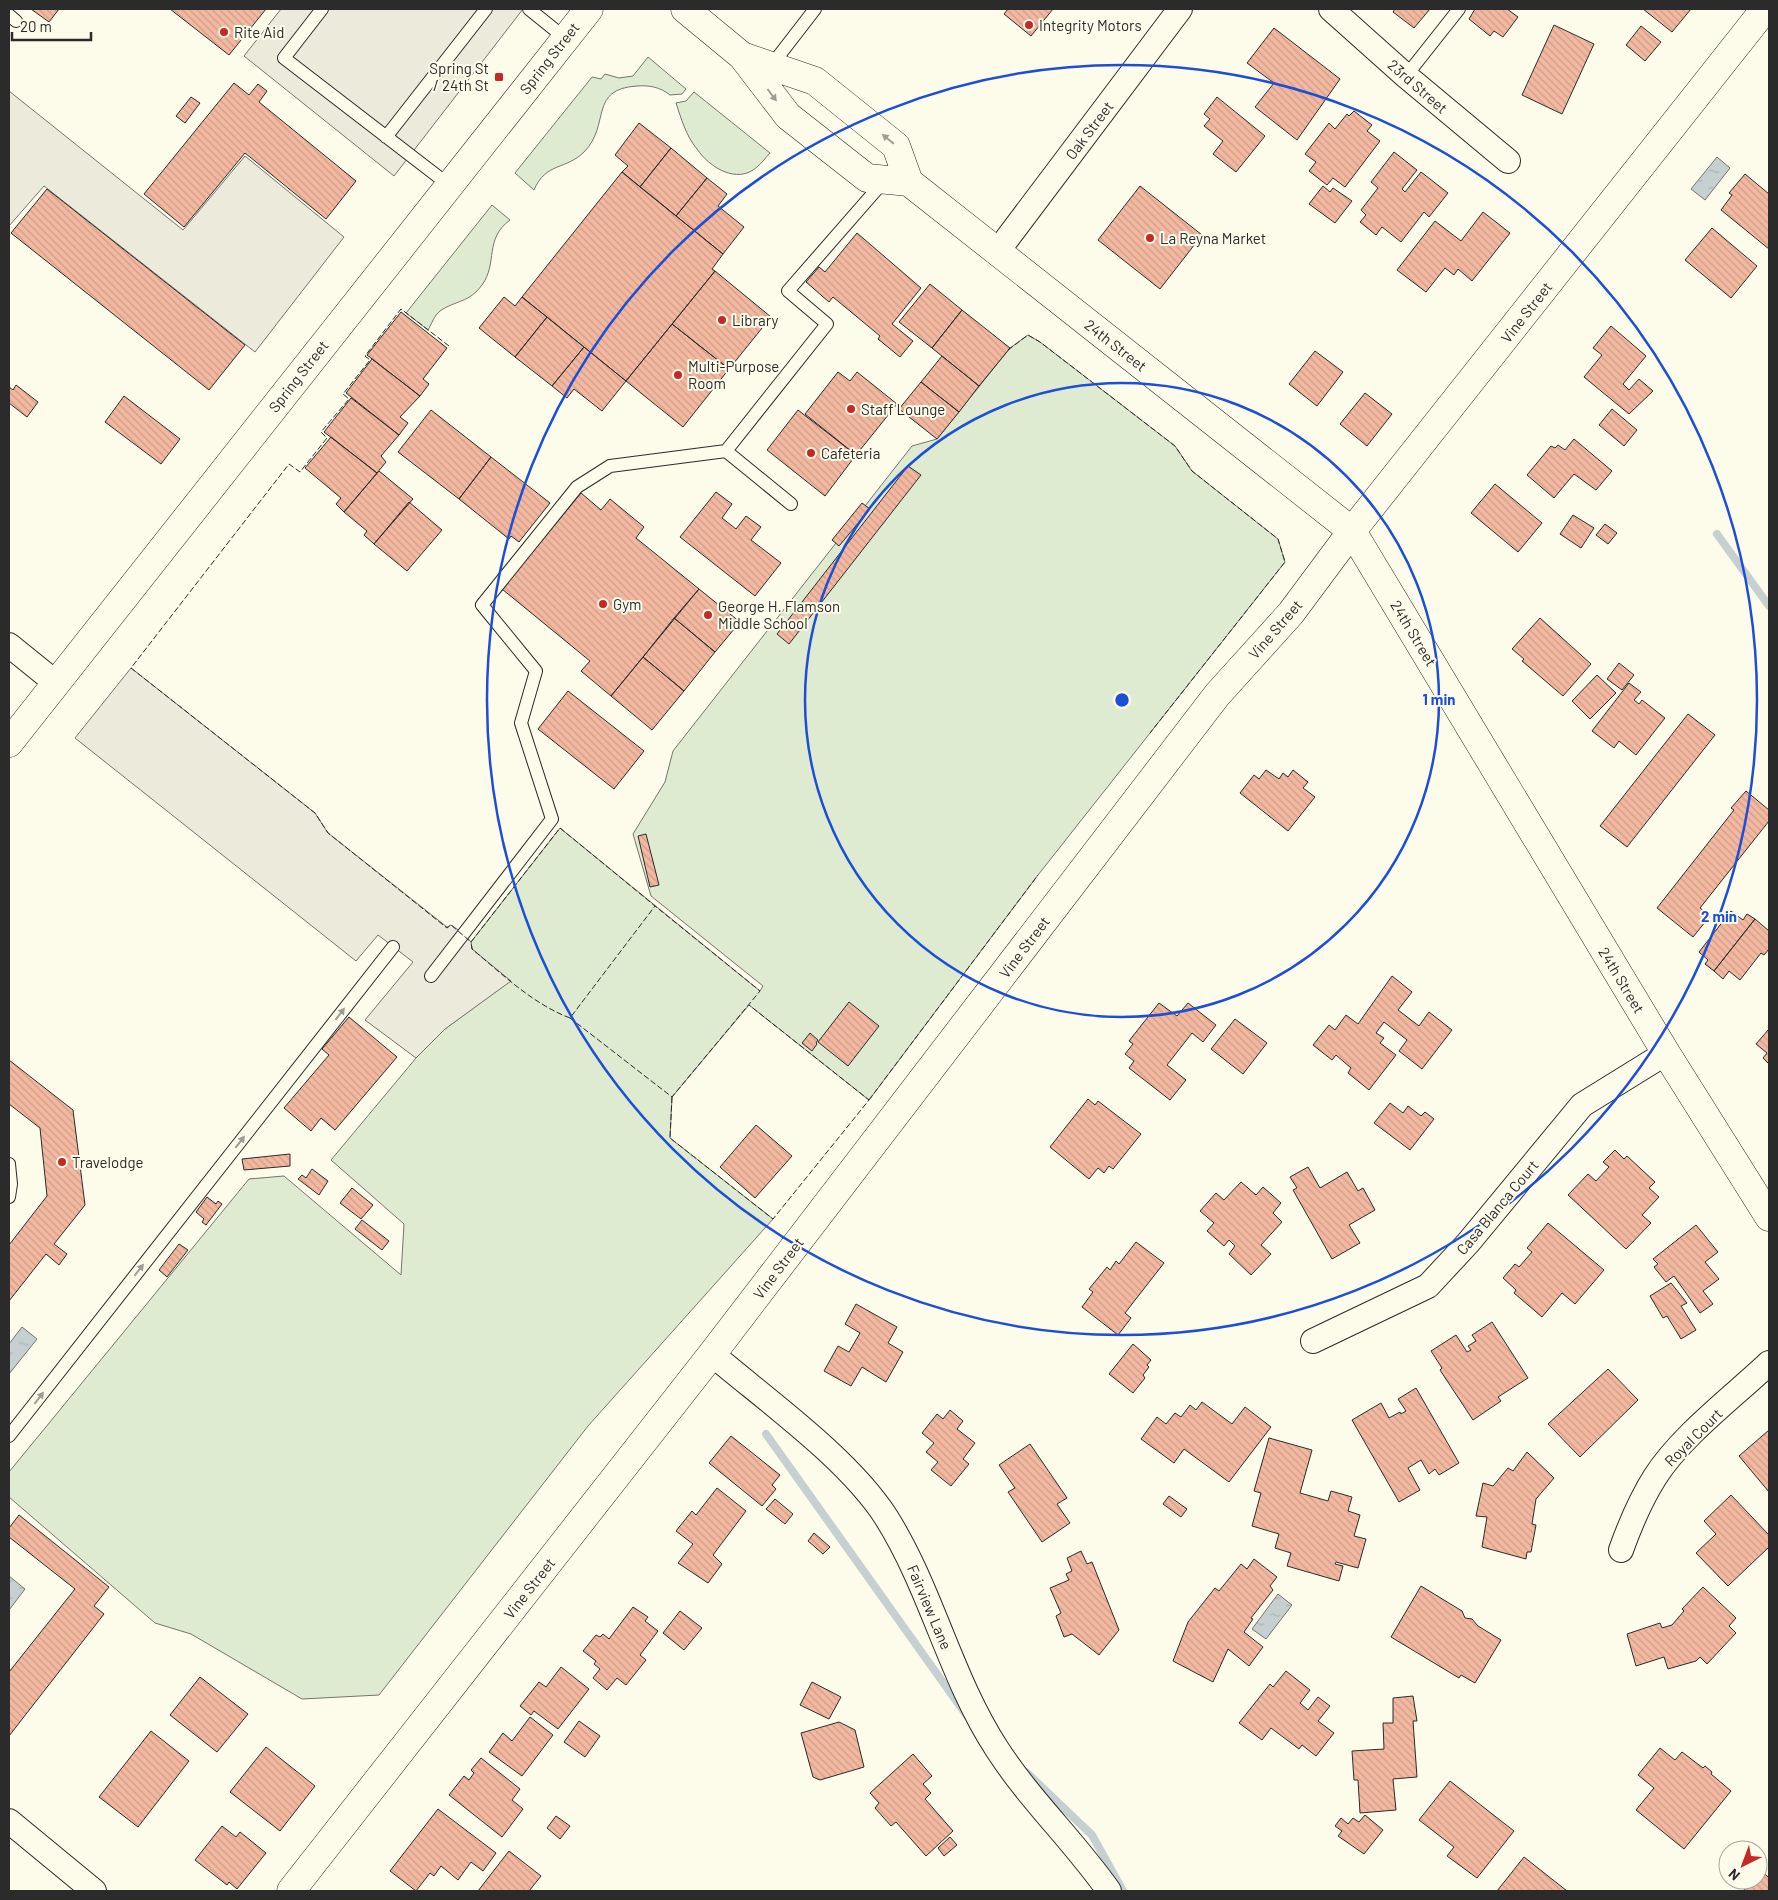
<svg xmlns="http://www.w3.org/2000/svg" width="1778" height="1900" font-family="Barlow,sans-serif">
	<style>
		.grass { fill: #deebd1; stroke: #74746e }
		.parking { fill: #eceadb; stroke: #74746e }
		.water { fill: url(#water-ripples); stroke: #74746e }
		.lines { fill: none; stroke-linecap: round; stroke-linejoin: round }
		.stream { stroke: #c7d0d0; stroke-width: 8 }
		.building { fill: url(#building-back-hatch); stroke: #2b2b2b }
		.service-casing { stroke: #2b2b2b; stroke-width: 14 }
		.minor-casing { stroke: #2b2b2b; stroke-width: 26 }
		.tertiary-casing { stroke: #2b2b2b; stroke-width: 29 }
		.secondary-casing { stroke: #2b2b2b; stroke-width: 29 }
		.service { stroke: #fdfbea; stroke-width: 12 }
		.minor { stroke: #fdfbea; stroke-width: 24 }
		.tertiary { stroke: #fdfbea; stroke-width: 28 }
		.secondary { stroke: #fdfbea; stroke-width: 28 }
		.fence { stroke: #2b2b2b; stroke-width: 1; stroke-dasharray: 6 2.5; stroke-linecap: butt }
		.oneway { fill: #9e9d94 }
		.ring { fill: none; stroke: #1d4ed8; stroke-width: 2.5 }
		.poi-dot { fill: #c62828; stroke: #fdfbea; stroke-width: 2 }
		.labels { text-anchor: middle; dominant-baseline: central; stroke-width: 4; stroke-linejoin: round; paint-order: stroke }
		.poi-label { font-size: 15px; fill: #2b2b2b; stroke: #fdfbea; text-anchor: start }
		.street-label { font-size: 15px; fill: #2b2b2b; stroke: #fdfbea }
		.centre { fill: #1d4ed8; stroke: #fdfbea; stroke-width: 2.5 }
		.ring-label { font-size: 15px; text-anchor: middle; font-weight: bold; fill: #1d4ed8; stroke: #fdfbea; stroke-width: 4; stroke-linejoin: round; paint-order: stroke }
	</style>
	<defs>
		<pattern id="water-ripples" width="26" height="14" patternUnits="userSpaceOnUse" patternTransform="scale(1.25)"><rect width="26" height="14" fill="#c7d0d0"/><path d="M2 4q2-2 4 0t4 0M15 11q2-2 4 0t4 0" fill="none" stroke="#abb3b3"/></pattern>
		<pattern id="building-back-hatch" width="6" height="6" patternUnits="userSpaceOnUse" patternTransform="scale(1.25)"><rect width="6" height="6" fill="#f2b8a0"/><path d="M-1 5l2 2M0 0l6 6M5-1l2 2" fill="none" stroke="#d09e8a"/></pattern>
	</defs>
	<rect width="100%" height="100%" fill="#fdfbea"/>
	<path class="grass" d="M648,57L686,89L682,94L670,95C660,87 649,85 637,86C588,89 611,125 584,152C566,170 546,162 534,190L515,173L592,77L601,79L605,74L619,78L633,76Z
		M694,92L770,153C766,157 762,163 757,167C737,185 709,167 697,149C686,136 681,118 676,103L686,101Z
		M492,205L510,220C484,239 498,263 482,285C469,303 456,300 440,311C434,316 432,323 428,330L406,313Z
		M1028,335L1040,342L1175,446L1192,471L1278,539L1285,562L1038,875L869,1100L749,1005L672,1097L670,1138L773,1219L588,1426L379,1695L302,1699L191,1634L155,1623L9,1497V1472L249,1179L284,1176L401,1275L404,1224L331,1160L416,1058L445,1029L510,981L472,949L471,942L560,828L760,991L763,986L651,896L633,834L665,782L673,751L912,446L937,439L1010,348Z"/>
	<path class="parking" d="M281,9H523L394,176L244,56Z
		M9,91L183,230L245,156L344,237L255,352L44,186L9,226Z
		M131,668L315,813L328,833L447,927L451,925L463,933L471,942L472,949L511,981L445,1029L416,1058L365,1020L413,962L378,935L356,961L75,738Z"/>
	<path class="water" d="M1717,157L1730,168L1705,200L1691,189Z
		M22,1327L37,1339L9,1374V1344Z
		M9,1576L25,1589L9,1610Z
		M1278,1594L1292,1605L1266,1639L1252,1629Z"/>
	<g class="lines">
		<path class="stream" d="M1717,534L1769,606
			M766,1434L967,1716
			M1026,1772L1092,1835L1123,1891"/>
	</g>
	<path class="building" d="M31,9H59L49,22Z
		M170,9H266L229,55Z
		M1008,9H1053L1031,36L1004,14Z
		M1395,9H1430L1414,28L1393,12Z
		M1475,9H1507L1518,17L1503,37L1494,31L1490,36L1469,19Z
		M1643,9H1691L1672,32Z
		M1554,25L1594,44L1562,114L1522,95Z
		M1641,26L1661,42L1645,61L1626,45Z
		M1274,28L1340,79L1297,140L1255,107L1274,83L1247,63Z
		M234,83L249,95L258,84L267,91L259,102L356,181L326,219L245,153L184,227L144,194Z
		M191,97L200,103L185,123L176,116Z
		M1217,97L1265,136L1236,172L1213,154L1223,141L1204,126L1210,119L1204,114Z
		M1354,111L1372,125L1367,131L1380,141L1345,187L1333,178L1327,185L1309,171L1316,162L1305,154L1329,123L1335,129L1347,114L1349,116Z
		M639,123L671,148L640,187L622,172L628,166L615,155Z
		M671,148L707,178L676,216L640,187Z
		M1394,152L1417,170L1402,189L1405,192L1421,172L1448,193L1429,217L1424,212L1401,242L1382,227L1376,235L1360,222L1366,215L1361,210L1378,188L1371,182Z
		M622,172L723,254L712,269L715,271L626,381L522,297Z
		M1745,174L1769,194V249L1721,210L1732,195L1729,193Z
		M707,178L727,194L718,206L744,227L723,254L676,216Z
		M1140,186L1202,235L1160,289L1098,240Z
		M1323,186L1330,192L1333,188L1352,201L1335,223L1309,204Z
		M47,189L245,345L209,390L11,233Z
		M1483,212L1510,233L1472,281L1458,269L1454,275L1445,268L1426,292L1397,270L1435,221L1461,241Z
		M1712,228L1757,266L1731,298L1685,260Z
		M857,233L921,288L892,324L913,341L900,357L878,339L880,336L833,297L829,302L806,282L819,267L825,272Z
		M715,271L771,317L729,369L672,324Z
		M930,284L962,310L932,348L899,322Z
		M504,297L515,306L522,297L547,317L515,357L479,328Z
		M962,310L1010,348L979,386L932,348Z
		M401,312L447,348L423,379L429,384L420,396L367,355Z
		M547,317L584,347L552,386L515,357Z
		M672,324L729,369L683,427L626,381Z
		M1611,326L1646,356L1623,384L1629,390L1639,379L1653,391L1629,414L1584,377L1602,355L1593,348Z
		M584,347L626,381L602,411L574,389L567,398L552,386Z
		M1315,351L1343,372L1317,406L1289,384Z
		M942,356L979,386L959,412L921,382Z
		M372,359L420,396L400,417L408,423L399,435L346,393Z
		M838,372L850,381L857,372L897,404L856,455L805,414Z
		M921,382L959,412L937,439L899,409Z
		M16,385L38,402L27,417L9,403V387L13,390Z
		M1365,393L1392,414L1367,446L1340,424Z
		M124,396L180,439L161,464L105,422Z
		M351,398L399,435L381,456L386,462L377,473L324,432Z
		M1612,409L1637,430L1624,446L1599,425Z
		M431,410L491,457L459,499L398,452Z
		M798,410L856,455L825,496L767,450Z
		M331,437L377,473L344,512L336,504L341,498L305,468Z
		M1574,439L1612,471L1596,490L1574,474L1554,498L1527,475L1551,446L1555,448L1558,445L1565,450Z
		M491,457L550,503L519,542L511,536L509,539L459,499Z
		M908,466L921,475L789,644L777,634Z
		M379,471L413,499L374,544L364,535L367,531L344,512Z
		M1495,484L1542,523L1518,552L1471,513Z
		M716,492L732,504L722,518L736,529L746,516L761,527L751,540L781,563L755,596L680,537Z
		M581,493L601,510L610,499L644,527L636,538L699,589L611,696L581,671L590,661L502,589Z
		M409,502L442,530L407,571L374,544Z
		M862,503L870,509L839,546L832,540Z
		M1573,515L1594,528L1581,548L1560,534Z
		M1605,524L1617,533L1608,544L1596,535Z
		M699,589L740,622L715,652L674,618Z
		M674,618L715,652L684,691L643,657Z
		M1540,618L1591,664L1563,696L1522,661L1524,659L1512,649Z
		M643,657L684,691L652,730L611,696Z
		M1619,663L1634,675L1622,690L1607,679Z
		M1597,675L1616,693L1590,719L1572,701Z
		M1629,683L1641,692L1634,700L1639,704L1642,700L1665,718L1636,755L1619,741L1614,748L1592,731Z
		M568,691L644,751L614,789L538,729Z
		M1688,714L1715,735L1627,847L1600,826Z
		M1266,770L1279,779L1283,773L1288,777L1293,770L1308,782L1303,788L1315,797L1288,831L1240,793L1254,775L1259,779Z
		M1746,791L1769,810V821L1700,908L1710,916L1693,937L1657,908L1734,810L1731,808Z
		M646,834L659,885L650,887L638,836Z
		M1731,911L1743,920L1747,914L1755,919L1714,971L1705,964L1708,960L1699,952Z
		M1755,919L1769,931V949L1764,955L1761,953L1740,980L1729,971L1723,979L1714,971Z
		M1392,976L1412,992L1398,1010L1419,1026L1429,1012L1452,1030L1422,1069L1399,1051L1407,1040L1384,1022L1376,1033L1384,1038L1380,1043L1396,1055L1369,1090L1348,1073L1351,1068L1336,1055L1332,1060L1313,1045L1329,1025L1335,1030L1346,1015L1358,1024Z
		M849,1002L879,1026L848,1066L818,1042Z
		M1159,1003L1177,1016L1188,1003L1216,1025L1203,1042L1192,1033L1167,1065L1186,1080L1170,1100L1129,1068L1134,1061L1125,1054L1133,1044L1129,1041Z
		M349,1017L397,1057L335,1130L321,1118L311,1131L284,1108L329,1055L322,1049Z
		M1235,1019L1267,1043L1243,1074L1211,1049Z
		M1769,1029V1064L1763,1058L1767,1053L1756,1044Z
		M810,1033L818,1040L816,1043L817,1044L812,1051L802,1043Z
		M9,1060L73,1110L85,1205L54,1244L67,1254L59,1265L46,1254L9,1301V1245L47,1196L40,1128L9,1104Z
		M1088,1099L1095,1105L1098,1101L1141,1134L1113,1169L1109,1166L1104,1173L1098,1168L1089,1179L1050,1147Z
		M1390,1103L1403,1113L1408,1106L1421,1116L1425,1112L1434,1119L1410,1150L1374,1123Z
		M756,1125L792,1156L755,1198L720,1167Z
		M1615,1150L1624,1159L1627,1156L1655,1182L1649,1188L1659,1197L1642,1215L1651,1223L1626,1249L1568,1195L1588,1174L1596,1181L1609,1167L1603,1162Z
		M290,1154V1166L244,1170L242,1159Z
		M1308,1167L1320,1188L1347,1172L1358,1191L1363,1188L1375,1210L1349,1225L1360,1243L1332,1259L1293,1190L1297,1188L1290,1177Z
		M312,1169L328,1181L319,1195L298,1179L302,1175L306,1178Z
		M1241,1182L1256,1195L1263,1187L1281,1203L1273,1213L1282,1222L1261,1245L1271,1254L1251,1275L1229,1254L1235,1246L1229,1240L1224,1246L1207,1231L1214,1223L1200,1211L1216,1193L1224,1200Z
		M352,1188L373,1205L361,1219L340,1203Z
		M207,1197L216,1204L218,1201L222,1204L206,1225L202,1222L204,1219L196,1212Z
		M362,1220L389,1241L382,1250L355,1229Z
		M1548,1223L1604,1270L1575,1304L1562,1293L1542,1317L1514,1293L1516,1290L1503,1278L1515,1264L1519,1267L1532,1252L1527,1248Z
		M1696,1225L1718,1252L1705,1262L1719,1279L1703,1291L1713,1304L1700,1313L1674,1276L1666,1282L1654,1267L1658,1264L1653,1259Z
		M1136,1242L1164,1263L1125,1313L1131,1318L1118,1335L1082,1307L1093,1292L1089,1289L1107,1267L1110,1270L1116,1261L1119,1264Z
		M179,1244L188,1250L167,1277L159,1270Z
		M1671,1283L1687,1303L1681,1306L1696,1330L1681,1339L1667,1316L1663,1318L1650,1296Z
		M856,1304L897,1327L888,1343L903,1352L886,1382L862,1367L851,1386L824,1371L838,1346L849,1352L860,1333L845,1324Z
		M1492,1322L1528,1378L1498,1397L1501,1401L1473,1420L1440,1370L1442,1368L1431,1351L1456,1335L1467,1352L1471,1350L1468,1346L1476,1341L1472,1335Z
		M1133,1344L1151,1360L1147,1365L1149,1367L1143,1375L1145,1378L1133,1393L1109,1374Z
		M1608,1369L1638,1400L1580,1457L1548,1424Z
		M1416,1388L1459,1463L1439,1475L1435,1469L1429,1474L1421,1460L1408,1468L1420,1490L1399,1502L1352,1420L1381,1403L1389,1418L1400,1412L1401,1414L1406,1411L1398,1399Z
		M1202,1402L1232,1424L1245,1407L1271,1427L1229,1482L1184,1449L1174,1463L1141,1439L1157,1417L1166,1424L1175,1413L1181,1417L1190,1405L1196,1410Z
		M950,1410L963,1421L957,1429L975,1443L963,1459L969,1464L951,1486L931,1470L938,1462L926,1452L934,1443L922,1433L937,1414L943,1419Z
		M1769,1430V1492L1739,1456Z
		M731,1436L780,1475L772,1485L776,1489L762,1506L709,1463Z
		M1269,1438L1312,1450L1300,1493L1328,1501L1331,1491L1352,1497L1348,1511L1360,1515L1354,1536L1366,1539L1358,1568L1336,1562L1335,1564L1343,1566L1339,1581L1287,1566L1291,1553L1275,1548L1279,1534L1252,1526L1261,1493L1254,1491Z
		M1030,1444L1067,1498L1057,1504L1070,1523L1042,1542L1008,1492L1015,1488L999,1465Z
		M1527,1452L1554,1478L1536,1499L1532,1524L1536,1525L1531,1552H1527L1526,1559L1482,1547L1487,1517L1476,1516L1483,1483L1493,1486L1508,1468L1513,1471Z
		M717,1488L746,1511L713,1555L722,1564L708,1583L678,1563L693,1544L676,1531L692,1511L696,1515Z
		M1731,1495L1769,1535V1547L1728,1586L1696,1553L1716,1534L1704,1521Z
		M1169,1496L1187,1509L1181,1517L1163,1504Z
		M775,1499L793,1514L785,1524L766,1509Z
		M19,1515L109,1587L94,1606L104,1614L9,1736V1672L75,1589L9,1537V1528Z
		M814,1533L830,1547L823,1554L808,1541Z
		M1081,1551L1087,1564L1092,1562L1119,1630L1099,1655L1072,1634L1064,1637L1056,1616L1061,1613L1050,1588L1069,1580L1066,1574L1072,1571L1067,1558Z
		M1254,1559L1277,1577L1270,1586L1273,1590L1251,1618L1253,1619L1244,1632L1263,1647L1249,1666L1228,1649L1213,1682L1173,1661L1188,1622L1215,1588L1219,1591L1241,1564L1247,1569Z
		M1421,1586L1462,1611L1465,1618L1472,1619L1478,1626L1501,1640L1475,1683L1461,1675L1459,1678L1391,1637Z
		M1703,1587L1736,1618L1729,1626L1736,1633L1707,1664L1700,1657L1696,1661L1668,1669L1664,1657L1636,1666L1627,1634L1660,1623L1662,1628L1672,1625L1684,1611L1682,1609Z
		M633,1607L648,1617L645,1621L658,1631L640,1655L646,1660L626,1685L617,1678L607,1690L593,1678L600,1669L594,1664L596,1661L583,1651L596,1635L600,1637L603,1634L609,1639Z
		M680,1611L702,1628L684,1650L663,1633Z
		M561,1667L589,1689L558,1729L534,1711L531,1715L520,1706L539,1682L546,1687Z
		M1286,1671L1310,1690L1300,1703L1308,1710L1318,1697L1330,1706L1318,1721L1334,1733L1316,1756L1302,1745L1299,1749L1271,1728L1262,1740L1239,1723L1270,1684L1273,1687Z
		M200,1677L248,1714L217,1752L170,1715Z
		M812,1682L841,1697L829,1719L800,1705Z
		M1413,1696L1417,1721H1413L1417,1777L1393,1779L1396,1810L1360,1813L1358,1780H1354L1352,1751L1384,1749L1383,1723H1393V1698Z
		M530,1717L553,1735L522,1776L489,1752L503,1733L512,1741Z
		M579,1721L600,1736L585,1757L564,1742Z
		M839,1722L855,1730L864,1767L820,1780L813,1777L801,1733Z
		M151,1731L189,1761L138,1827L99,1797Z
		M266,1747L315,1786L280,1831L230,1792Z
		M1660,1748L1675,1760L1682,1752L1703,1768L1705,1766L1712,1772L1711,1774L1731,1791L1684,1849L1636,1810L1654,1788L1638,1775Z
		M913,1754L932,1776L923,1784L931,1793L925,1799L953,1831L926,1856L896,1822L891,1826L875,1808L879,1803L870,1793Z
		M481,1758L520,1789L512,1800L523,1809L502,1837L449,1795L464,1776L469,1780L474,1773L471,1770Z
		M1450,1781L1514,1831L1477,1878L1447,1856L1454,1847L1419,1820Z
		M438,1809L496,1853L483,1871L471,1862L458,1880L441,1866L434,1876L430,1873L416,1891L390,1871Z
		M1365,1815L1383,1830L1364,1854L1338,1836L1342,1831L1335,1826L1341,1818L1348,1824L1353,1818L1359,1822Z
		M556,1816L570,1826L560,1839L547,1828Z
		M222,1826L236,1837L240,1832L266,1853L237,1889L229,1882L227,1885L195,1860Z
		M950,1837L957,1845L944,1856L938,1848Z
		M509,1851L541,1876L529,1891H478Z
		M1524,1857L1567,1891H1497Z
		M1765,1874L1769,1878V1891H1743L1753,1880L1758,1882Z"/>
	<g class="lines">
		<defs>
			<path id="service" d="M322,9L284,58L449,185
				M529,9L565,38
				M9,15L16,21
				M771,66L815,9
				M1406,76L1459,9
				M386,137L486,9
				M791,504L726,451L827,324L788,291L884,181
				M431,976L552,819L521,723L536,671L482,605L577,487L610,466L726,451
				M9,1164L11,1184L9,1197
				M9,1436L393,947"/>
			<path id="minor" d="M1331,9L1406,76L1508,161
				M997,252L1180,9
				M9,645L56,683
				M1313,1341L1428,1286L1468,1243L1582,1105L1666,1053
				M712,1354C766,1400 848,1458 886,1517C932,1590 950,1677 997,1749C1029,1799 1074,1841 1109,1891
				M1621,1550C1630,1525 1641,1499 1655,1477C1681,1436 1733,1397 1769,1363
				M9,1821L94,1891"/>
			<path id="tertiary" d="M291,1891L712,1354L1217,695L1291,613L1352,531L1765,9"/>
			<path id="secondary" d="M685,9L742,56L788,116L867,178L909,182
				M742,56L815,81L896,146L909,182L1352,531L1666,1053L1769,1217
				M9,743L589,9"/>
		</defs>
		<use href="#service" class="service-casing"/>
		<use href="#minor" class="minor-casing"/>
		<use href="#tertiary" class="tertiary-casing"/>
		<use href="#secondary" class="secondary-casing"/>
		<use href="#service" class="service"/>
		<use href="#minor" class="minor"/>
		<use href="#tertiary" class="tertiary"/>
		<use href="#secondary" class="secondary"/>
		<path class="fence" d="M449,346L401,309L365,356L370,360L343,394L349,399L321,432L327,438L300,472L289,464L131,668L315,813L328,833L447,928L451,925L471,942L560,828L655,906L570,1018C533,1004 502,974 472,949L471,942
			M1008,350L1028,335L1040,342L1175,446L1192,471L1278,539L1285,562L1150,733
			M570,1018L672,1097L760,991L655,906
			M672,1097L670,1138L773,1219L869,1100L749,1005
			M869,1100L1038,875"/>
	</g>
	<defs><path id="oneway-solid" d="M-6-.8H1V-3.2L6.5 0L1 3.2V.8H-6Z" transform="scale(1.25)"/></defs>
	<g class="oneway">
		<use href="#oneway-solid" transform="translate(772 95) rotate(53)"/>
		<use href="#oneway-solid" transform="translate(888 139) rotate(-141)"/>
		<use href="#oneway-solid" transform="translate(340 1014) rotate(-52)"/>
		<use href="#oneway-solid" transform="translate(240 1142) rotate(-52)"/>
		<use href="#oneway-solid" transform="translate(139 1270) rotate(-52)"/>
		<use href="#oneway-solid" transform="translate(39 1398) rotate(-52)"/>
	</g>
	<g class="ring">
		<circle cx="1122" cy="700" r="317"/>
		<circle cx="1122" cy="700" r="635"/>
	</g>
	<g class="poi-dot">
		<circle cx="1029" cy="25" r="5"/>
		<circle cx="224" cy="32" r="5"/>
		<rect x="494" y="72" width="10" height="10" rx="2.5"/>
		<circle cx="1150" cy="238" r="5"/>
		<circle cx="722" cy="320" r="5"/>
		<circle cx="678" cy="375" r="5"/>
		<circle cx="851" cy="409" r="5"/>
		<circle cx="811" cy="453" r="5"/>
		<circle cx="603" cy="604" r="5"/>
		<circle cx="708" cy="615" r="5"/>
		<circle cx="62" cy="1162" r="5"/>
	</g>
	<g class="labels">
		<g class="poi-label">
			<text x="1039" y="25">Integrity Motors</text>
			<text x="234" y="32">Rite Aid</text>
			<text x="489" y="68" text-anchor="end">Spring St<tspan x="489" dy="17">/ 24th St</tspan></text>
			<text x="1160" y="238">La Reyna Market</text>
			<text x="732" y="320">Library</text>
			<text x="688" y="366">Multi-Purpose<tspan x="688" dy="17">Room</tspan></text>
			<text x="861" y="409">Staff Lounge</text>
			<text x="821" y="453">Cafeteria</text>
			<text x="613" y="604">Gym</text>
			<text x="718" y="606">George H. Flamson<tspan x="718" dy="17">Middle School</tspan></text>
			<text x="72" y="1162">Travelodge</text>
		</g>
		<g class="street-label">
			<text transform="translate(549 58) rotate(-52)">Spring Street</text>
			<text transform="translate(1418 86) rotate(41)">23rd Street</text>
			<text transform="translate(1089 130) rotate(-53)">Oak Street</text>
			<text transform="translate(1526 312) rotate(-52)">Vine Street</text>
			<text transform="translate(1116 345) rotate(38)">24th Street</text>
			<text transform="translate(298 376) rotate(-52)">Spring Street</text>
			<text transform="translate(1275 629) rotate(-49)">Vine Street</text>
			<text transform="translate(1414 633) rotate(59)">24th Street</text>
			<text transform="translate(1024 947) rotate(-53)">Vine Street</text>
			<text transform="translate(1622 980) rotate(59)">24th Street</text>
			<text transform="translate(1497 1207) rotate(-50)">Casa Blanca Court</text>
			<text transform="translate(778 1268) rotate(-53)">Vine Street</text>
			<text transform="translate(1693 1437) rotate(-45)">Royal Court</text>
			<text transform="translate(529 1588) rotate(-52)">Vine Street</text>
			<text transform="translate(930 1607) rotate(67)">Fairview Lane</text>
		</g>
	</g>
	<circle cx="1122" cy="700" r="8" class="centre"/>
	<g class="ring-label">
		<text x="1439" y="705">1 min</text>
		<text x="1719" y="922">2 min</text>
	</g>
	<rect width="1778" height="1900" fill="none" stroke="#2b2b2b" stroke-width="20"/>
	<g transform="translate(1743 1865) rotate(222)"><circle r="24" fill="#fdfbea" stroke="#a9a89e"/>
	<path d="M0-4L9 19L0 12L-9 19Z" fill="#c62828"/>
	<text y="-8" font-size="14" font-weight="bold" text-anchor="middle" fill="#2b2b2b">N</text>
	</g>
	<path d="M12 32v8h79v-8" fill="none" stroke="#2b2b2b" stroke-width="2.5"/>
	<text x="20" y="32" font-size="15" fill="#2b2b2b" stroke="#fdfbea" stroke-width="4" paint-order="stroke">20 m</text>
</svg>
